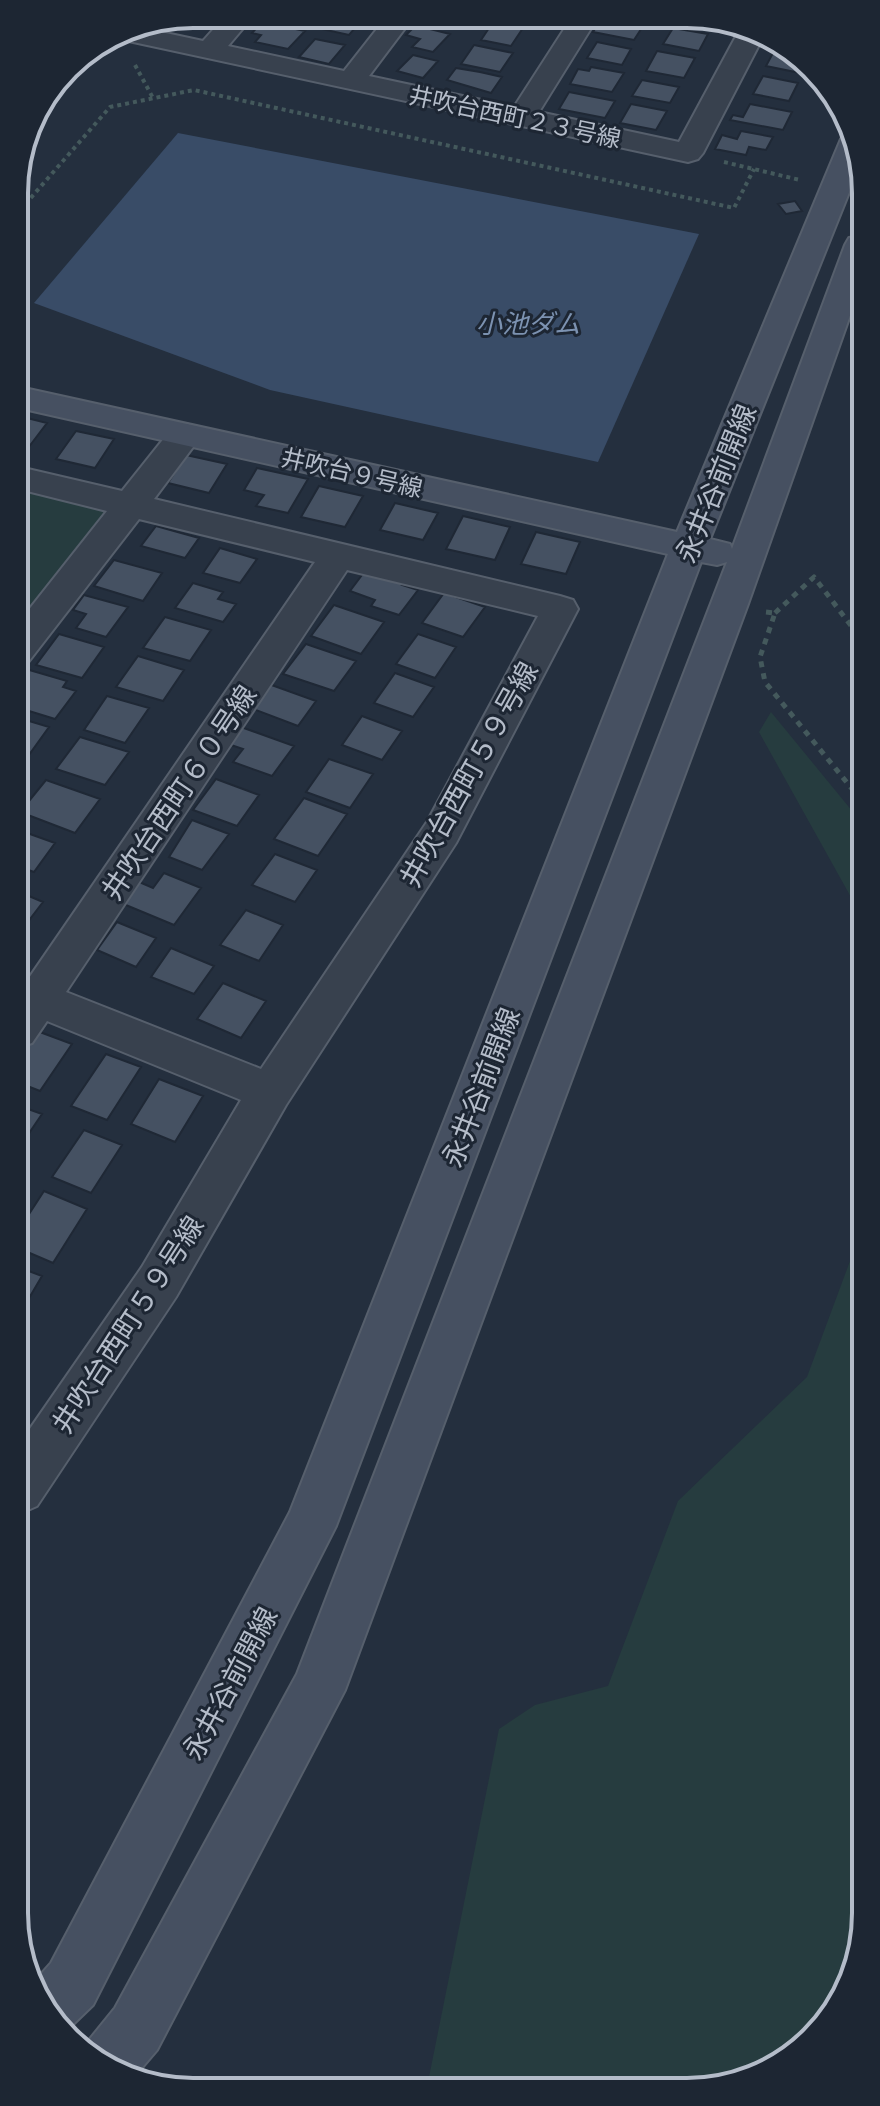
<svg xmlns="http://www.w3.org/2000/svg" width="880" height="2106" font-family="'Noto Sans','Noto Sans JP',sans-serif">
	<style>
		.green { fill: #263c3f }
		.water { fill: #394c67 }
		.building { fill: #455162; stroke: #1f2835; stroke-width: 2 }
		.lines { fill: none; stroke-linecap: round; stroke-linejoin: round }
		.street-casing { stroke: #565f6c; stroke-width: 4 }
		.secondary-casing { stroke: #565f6c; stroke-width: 4 }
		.path-far1 { stroke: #44595c; stroke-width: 4; stroke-dasharray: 4 4; stroke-linecap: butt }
		.path { stroke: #44595c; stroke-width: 5; stroke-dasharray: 6 6; stroke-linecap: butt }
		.street { fill: #38414e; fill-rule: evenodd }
		.secondary { fill: #465061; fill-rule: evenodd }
		.labels { text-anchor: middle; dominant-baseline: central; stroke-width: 6; stroke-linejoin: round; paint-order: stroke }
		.far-street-label { font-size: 24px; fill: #b4bcc9; stroke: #1d2633 }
		.far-water-label { font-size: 26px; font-style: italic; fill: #7c92b1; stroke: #1d2633 }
		.street-label { font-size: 28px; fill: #b4bcc9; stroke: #1d2633 }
		.rim { fill: none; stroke: #b4bcc9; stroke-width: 4 }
	</style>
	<rect width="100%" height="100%" fill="#242f3e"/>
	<path class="green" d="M15,477L128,504L16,652Z
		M771,712L862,823V917L759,732Z
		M863,1226L866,1924L822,2031L733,2086L427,2087L499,1729L535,1705L608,1686L678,1501L807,1377Z"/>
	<path class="water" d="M178,133L699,234L598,462L270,390L34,303Z"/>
	<path class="building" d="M198,14L185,26L162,20L193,14Z
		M329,15H343L363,19L349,35L317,28Z
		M423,16H468L459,26L421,18Z
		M680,17H718L711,29L677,23Z
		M615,18L645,23L634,40L593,32L600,21L611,23Z
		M495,19L525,25L511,46L481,40Z
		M262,22L272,24L305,31L288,49L255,42L261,35L252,33Z
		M416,25L430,29L450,34L433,52L412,47L420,39L406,35Z
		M673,28L708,34L699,51L663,44Z
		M315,39L345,45L329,64L299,57Z
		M597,42L631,49L622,65L587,58Z
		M474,45L513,53L500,72L461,64Z
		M657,51L695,58L684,78L646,71Z
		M774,51L790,54L813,66L810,75L766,66Z
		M413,55L438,61L423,78L397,71Z
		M591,67L624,73L612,92L570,84L578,69L589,71Z
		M456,68L480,72L502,77L491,93L447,80Z
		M763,76L798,83L789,101L753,94Z
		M642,80L679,87L670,103L632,96Z
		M569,92L615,101L605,118L559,109Z
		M631,104L667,111L656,130L620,123Z
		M750,104L792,112L783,130L730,120L733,115L743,117Z
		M741,131L773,137L766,150L749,147L746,155L715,149L722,135L737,139Z
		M795,201L802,211L786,214L778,204Z
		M15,415L47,423L25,452L15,450Z
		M76,431L114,439L95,468L56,459Z
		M186,455L227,464L209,493L168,483Z
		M257,468L308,479L288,513L256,506L264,495L244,490Z
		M319,486L363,496L345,527L301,517Z
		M395,503L438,513L423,540L380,530Z
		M463,516L510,527L495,560L446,549Z
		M156,526L199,538L185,558L141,546Z
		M536,532L580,542L566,574L521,564Z
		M220,548L257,559L240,583L203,573Z
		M114,560L162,573L143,601L94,586Z
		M368,567L405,580L402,585L418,590L399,615L371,606L375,600L350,591Z
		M193,583L223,592L218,599L236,604L223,622L175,608Z
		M444,593L485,607L463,637L422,623Z
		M84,595L128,607L106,637L76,628L86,614L73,610Z
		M334,605L384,622L361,654L311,636Z
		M165,617L211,630L190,661L143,648Z
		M59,634L104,647L82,678L36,665Z
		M418,634L456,647L435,678L396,664Z
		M306,644L356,661L334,691L283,674Z
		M138,656L184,670L163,701L116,687Z
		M26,669L67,681L63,687L76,691L55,719L16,707L24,696L16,693V682Z
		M395,673L434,687L413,717L374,703Z
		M266,683L316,701L298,726L248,707Z
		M107,696L149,708L125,743L84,730Z
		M362,716L402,731L382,760L342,745Z
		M16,717L49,727L26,759L16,756Z
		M241,727L294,746L272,776L233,762L243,749L228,744Z
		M80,737L129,752L105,785L56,769Z
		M329,759L373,774L350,808L306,792Z
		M216,779L259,795L237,826L193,810Z
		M46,780L100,799L75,833L20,812Z
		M304,798L347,814L318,856L274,839Z
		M192,820L229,834L202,870L169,857Z
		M16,829L55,843L34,872L17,866Z
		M275,854L317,870L295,902L252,885Z
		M164,873L201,888L174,925L121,903L137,881L153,888Z
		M17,891L43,902L17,936Z
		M246,910L283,925L259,961L220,945Z
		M117,922L156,938L136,967L97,950Z
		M171,948L214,966L194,994L151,977Z
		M223,983L266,1001L241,1038L197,1019Z
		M29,1028L72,1044L40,1091L17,1082V1045Z
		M106,1054L141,1067L107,1120L71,1106Z
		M159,1079L203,1096L175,1142L131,1124Z
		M17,1105L42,1114L17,1151Z
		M84,1130L122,1145L91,1193L52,1177Z
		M44,1191L87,1209L53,1263L18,1248V1231Z
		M18,1267L42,1276L18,1317Z"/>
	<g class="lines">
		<defs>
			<path id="street" d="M227,14H255L228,46L344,71L388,15H415L369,76L514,107L572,17H598L539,112L679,142L741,27L762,39L703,153L698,159L688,162L110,37L133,26L203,41Z
				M185,424L197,427L202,435L154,499L560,596L573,600L578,609L456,843L286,1105L176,1297L37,1506L19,1514L18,1446L142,1267L241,1100L47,1021L32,1043L17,1048V974L29,978L315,562L139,519L29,661L16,665V626L107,511L15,488V466L122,491L173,427ZM347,570L538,616L427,822L261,1069L66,992Z"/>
			<path id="secondary" d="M851,131L860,147V165L710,539L730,544L732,549L845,245L849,238L860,236V287L748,604L345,1690L157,2050L134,2077L81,2050L115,2008L297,1674L727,562L717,565L701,562L336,1526L93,2005L65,2032L34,1982L51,1963L290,1512L668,554L15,407V386L677,532L841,139Z"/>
		</defs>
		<use href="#street" class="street-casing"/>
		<use href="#secondary" class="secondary-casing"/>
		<path class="path-far1" d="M135,65L153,98
			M724,162L800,180
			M15,216L110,107L194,90L734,208L754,169"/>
		<path class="path" d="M766,612L775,613L760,657L765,682L862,801
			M775,613L814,577L862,640"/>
		<use href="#street" class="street"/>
		<use href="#secondary" class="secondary"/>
	</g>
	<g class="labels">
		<g class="far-street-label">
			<text transform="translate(515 116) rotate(12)">井吹台西町２３号線</text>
			<text transform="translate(352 472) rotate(13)">井吹台９号線</text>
		</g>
		<g class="far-water-label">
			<text x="528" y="323">小池ダム</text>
		</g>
		<g class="street-label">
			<text transform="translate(715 483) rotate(-68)">永井谷前開線</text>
			<text transform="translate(468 774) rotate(-61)">井吹台西町５９号線</text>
			<text transform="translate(178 792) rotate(-56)">井吹台西町６０号線</text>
			<text transform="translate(480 1087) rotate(-69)">永井谷前開線</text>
			<text transform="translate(127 1324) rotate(-57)">井吹台西町５９号線</text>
			<text transform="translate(229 1683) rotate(-62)">永井谷前開線</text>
		</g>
	</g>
	<path d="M0 0H880V2106H0ZM193 28H687A165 165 0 0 1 852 193V1913A165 165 0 0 1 687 2078H193A165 165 0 0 1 28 1913V193A165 165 0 0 1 193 28Z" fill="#1d2633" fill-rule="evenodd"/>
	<path class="rim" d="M193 28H687A165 165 0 0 1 852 193V1913A165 165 0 0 1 687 2078H193A165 165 0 0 1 28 1913V193A165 165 0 0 1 193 28Z"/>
</svg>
